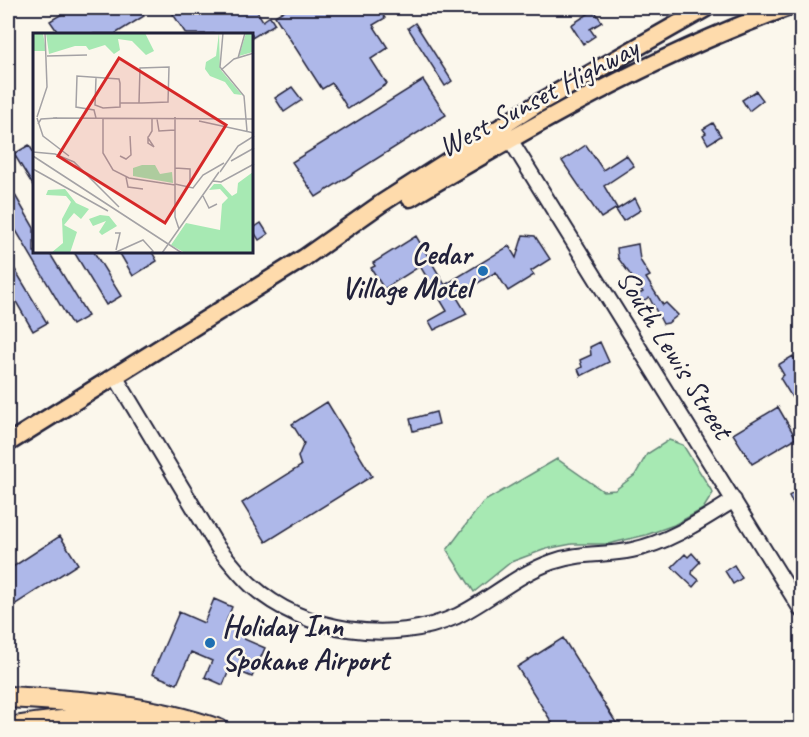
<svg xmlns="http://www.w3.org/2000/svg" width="809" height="737" font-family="Caveat,sans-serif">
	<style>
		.green { fill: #a7e9b3; stroke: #648677; stroke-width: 1.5 }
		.building { fill: #aeb8e9; stroke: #22223b; stroke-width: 1.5 }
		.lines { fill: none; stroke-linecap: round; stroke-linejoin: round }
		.minor-casing { stroke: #22223b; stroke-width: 18 }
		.major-casing { stroke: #22223b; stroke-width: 21 }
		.highway-casing { stroke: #22223b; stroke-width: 24 }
		.minor { stroke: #fbf7ec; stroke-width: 14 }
		.major { stroke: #fedbac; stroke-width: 16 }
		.highway { stroke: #fedbac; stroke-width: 20 }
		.poi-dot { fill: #1f6fb2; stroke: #fbf7ec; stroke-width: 2 }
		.labels { text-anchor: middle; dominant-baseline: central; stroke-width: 5; stroke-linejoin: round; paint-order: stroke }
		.street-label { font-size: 30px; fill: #22223b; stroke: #fbf7ec }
		.poi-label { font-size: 30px; font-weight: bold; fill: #22223b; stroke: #fbf7ec; text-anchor: end }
		.inset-road { fill: none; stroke: #a4a2a5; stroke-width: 1.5 }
		.view { fill: #d62828; fill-opacity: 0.15; stroke: #d62828; stroke-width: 3 }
		.inset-edge { fill: none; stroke: #22223b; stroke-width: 3 }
	</style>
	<rect width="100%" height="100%" fill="#fbf7ec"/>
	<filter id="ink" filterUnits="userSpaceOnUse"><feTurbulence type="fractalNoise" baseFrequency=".0167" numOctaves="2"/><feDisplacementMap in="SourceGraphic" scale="12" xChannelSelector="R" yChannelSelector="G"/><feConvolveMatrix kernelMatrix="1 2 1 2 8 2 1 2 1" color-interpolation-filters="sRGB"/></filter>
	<g filter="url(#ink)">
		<path class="green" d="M669,440L683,445L713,493L703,509L674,525L646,535L608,544H572L546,549L511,562L474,592L447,550L483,502L557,459L603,491L615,490L635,475L647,454Z"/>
		<path class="building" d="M72,8H138L144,16L115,34H59L50,21Z
			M177,8H255L263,21L270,16L275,24L252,38V34H186L171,11Z
			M288,8H378L385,18L373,25L388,48L371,59L387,84L348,109L332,83L322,89L275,16Z
			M594,10L602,22L590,29L595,36L583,44L571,25Z
			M415,23L452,81L445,86L408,28Z
			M423,80L446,115L316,197L292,162Z
			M292,87L302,100L284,112L275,98Z
			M756,91L763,100L749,111L742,100Z
			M713,123L721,136L708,144L703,135L706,133L703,129Z
			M29,145L34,153V187L14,154Z
			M586,145L603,170L626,155L634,166L604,186L617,208L601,218L562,161Z
			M8,183L34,228V252H49L88,316L72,325L8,217Z
			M635,198L641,210L623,221L616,210Z
			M261,223L268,234L259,240L252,229Z
			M523,235L535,236L550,259L531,271L534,275L508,291L496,272L456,296L467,314L434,330L429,321L447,311L420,266L384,289L371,268L375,266L373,263L416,236L445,285L509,246L516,258Z
			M638,244L640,260L650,276L646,278L663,305L666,303L678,315L668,323L663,324L649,297L640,303L636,296L643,292L618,258L617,248Z
			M74,252H94L121,296L106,305Z
			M119,252H152L157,261L133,276Z
			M8,258L47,323L33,331L8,288Z
			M600,342L609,362L581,376L578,369L582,367L580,360L591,355L590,347Z
			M793,356L801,370V412L780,378L784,375L778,365Z
			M327,402L372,476L266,542L242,503L301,466L298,457L304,443L292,424Z
			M778,407L796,438L752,464L733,434Z
			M436,412L439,424L413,431L410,419Z
			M801,488V518L789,496Z
			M60,536L78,564L8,609V570Z
			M692,553L700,562L693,569L692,574L699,580L693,587L672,567L685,554L688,557Z
			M734,565L742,578L733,584L725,571Z
			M214,599L232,607L226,622L248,632L244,639L265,648L252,677L230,668L223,685L205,677L212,661L191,652L177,684L152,674L179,612L204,623Z
			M563,638L620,729H556L517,667Z"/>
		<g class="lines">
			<defs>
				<path id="minor" d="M506,133L802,611
					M115,376L218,548C229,560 239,574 251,585C304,633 393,645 457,616C490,600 517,574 552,562C579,552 605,556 632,550C670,542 702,520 734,500"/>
				<path id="major" d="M410,198C530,127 654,55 786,8
					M8,443L304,258L382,203L537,104L706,8"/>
				<path id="highway" d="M8,697C80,701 150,705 219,730
					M8,728C64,718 122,714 179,728"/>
			</defs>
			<use href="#minor" class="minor-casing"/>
			<use href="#major" class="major-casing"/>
			<use href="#highway" class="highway-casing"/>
			<use href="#minor" class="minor"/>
			<use href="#major" class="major"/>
			<use href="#highway" class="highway"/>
		</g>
	</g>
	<g class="poi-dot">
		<circle cx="483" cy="271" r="6"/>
		<circle cx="210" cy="643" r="6"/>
	</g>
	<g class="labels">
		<g class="street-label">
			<text transform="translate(538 97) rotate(-28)">West Sunset Highway</text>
			<text transform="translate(675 354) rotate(58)">South Lewis Street</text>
		</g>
		<g class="poi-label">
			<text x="471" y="254">Cedar<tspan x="471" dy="34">Village Motel</tspan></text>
			<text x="222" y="626" text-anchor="start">Holiday Inn<tspan x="222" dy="34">Spokane Airport</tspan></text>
		</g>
	</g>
	<g transform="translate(33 33)">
		<rect width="220" height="220" fill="#fbf7ec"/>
		<path d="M0,0H10L13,18H0ZM13,0H112L121,18L113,22L99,8L85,6L87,17L81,21L72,12L56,17L53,13H42L16,21ZM186,0L187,36L209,62L201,61L192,49L177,43L172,36L173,29L183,23ZM213,0H220V19L206,23ZM109,132H122L127,141L139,139L140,150L100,143V135ZM220,139V220H152L138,212L153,190L187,197L189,171L195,165L187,156L176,157L181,151H188L199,163L204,160L205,150ZM32,156L43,170L56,176L48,186L41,180L31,192L44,199L37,220H18L30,210L29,186L38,169L33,163L13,162L15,157ZM67,182L76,183L84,193L69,202L66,199L73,188L60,193L56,186Z" fill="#a7e9b3"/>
		<path class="inset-road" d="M190,0L187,34L211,63L214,98M14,23L54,22M205,25L212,0M188,37L201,26L221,20M63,45L62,72L70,75L87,74V50L86,46L44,43L43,74L61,77L63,85M87,70H109L135,69L136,34L107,35L106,70M4,84L14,54L12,0M142,84V184L146,196M4,85L10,103L36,123M20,85L221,86M70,85V120L80,137L96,145L142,152M124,86L126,98L142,97M166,88L221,100M5,91L8,86L24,85M115,105L121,114L115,110V104L116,103L119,98V86M0,119L22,121L41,129L86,174M0,123L149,220M87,123L93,126L98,122L97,103M198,128L221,115M142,135L157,136V148M0,136L75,178M187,139L205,113L221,103M93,144L95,154L110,156M180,148L188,149L221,131M142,151L160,155L170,142L191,130M170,163L176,175L184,171M82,200H87L83,217M81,220L110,207L120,218L117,220M129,220L186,139"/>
		<path class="view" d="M86,25L193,92L132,190L25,123Z"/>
		<rect width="220" height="220" class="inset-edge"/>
	</g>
	<rect width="809" height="737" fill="none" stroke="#fbf7ec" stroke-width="30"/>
	<rect x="15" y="15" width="779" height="707" fill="none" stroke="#22223b" stroke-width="2" filter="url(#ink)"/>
</svg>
